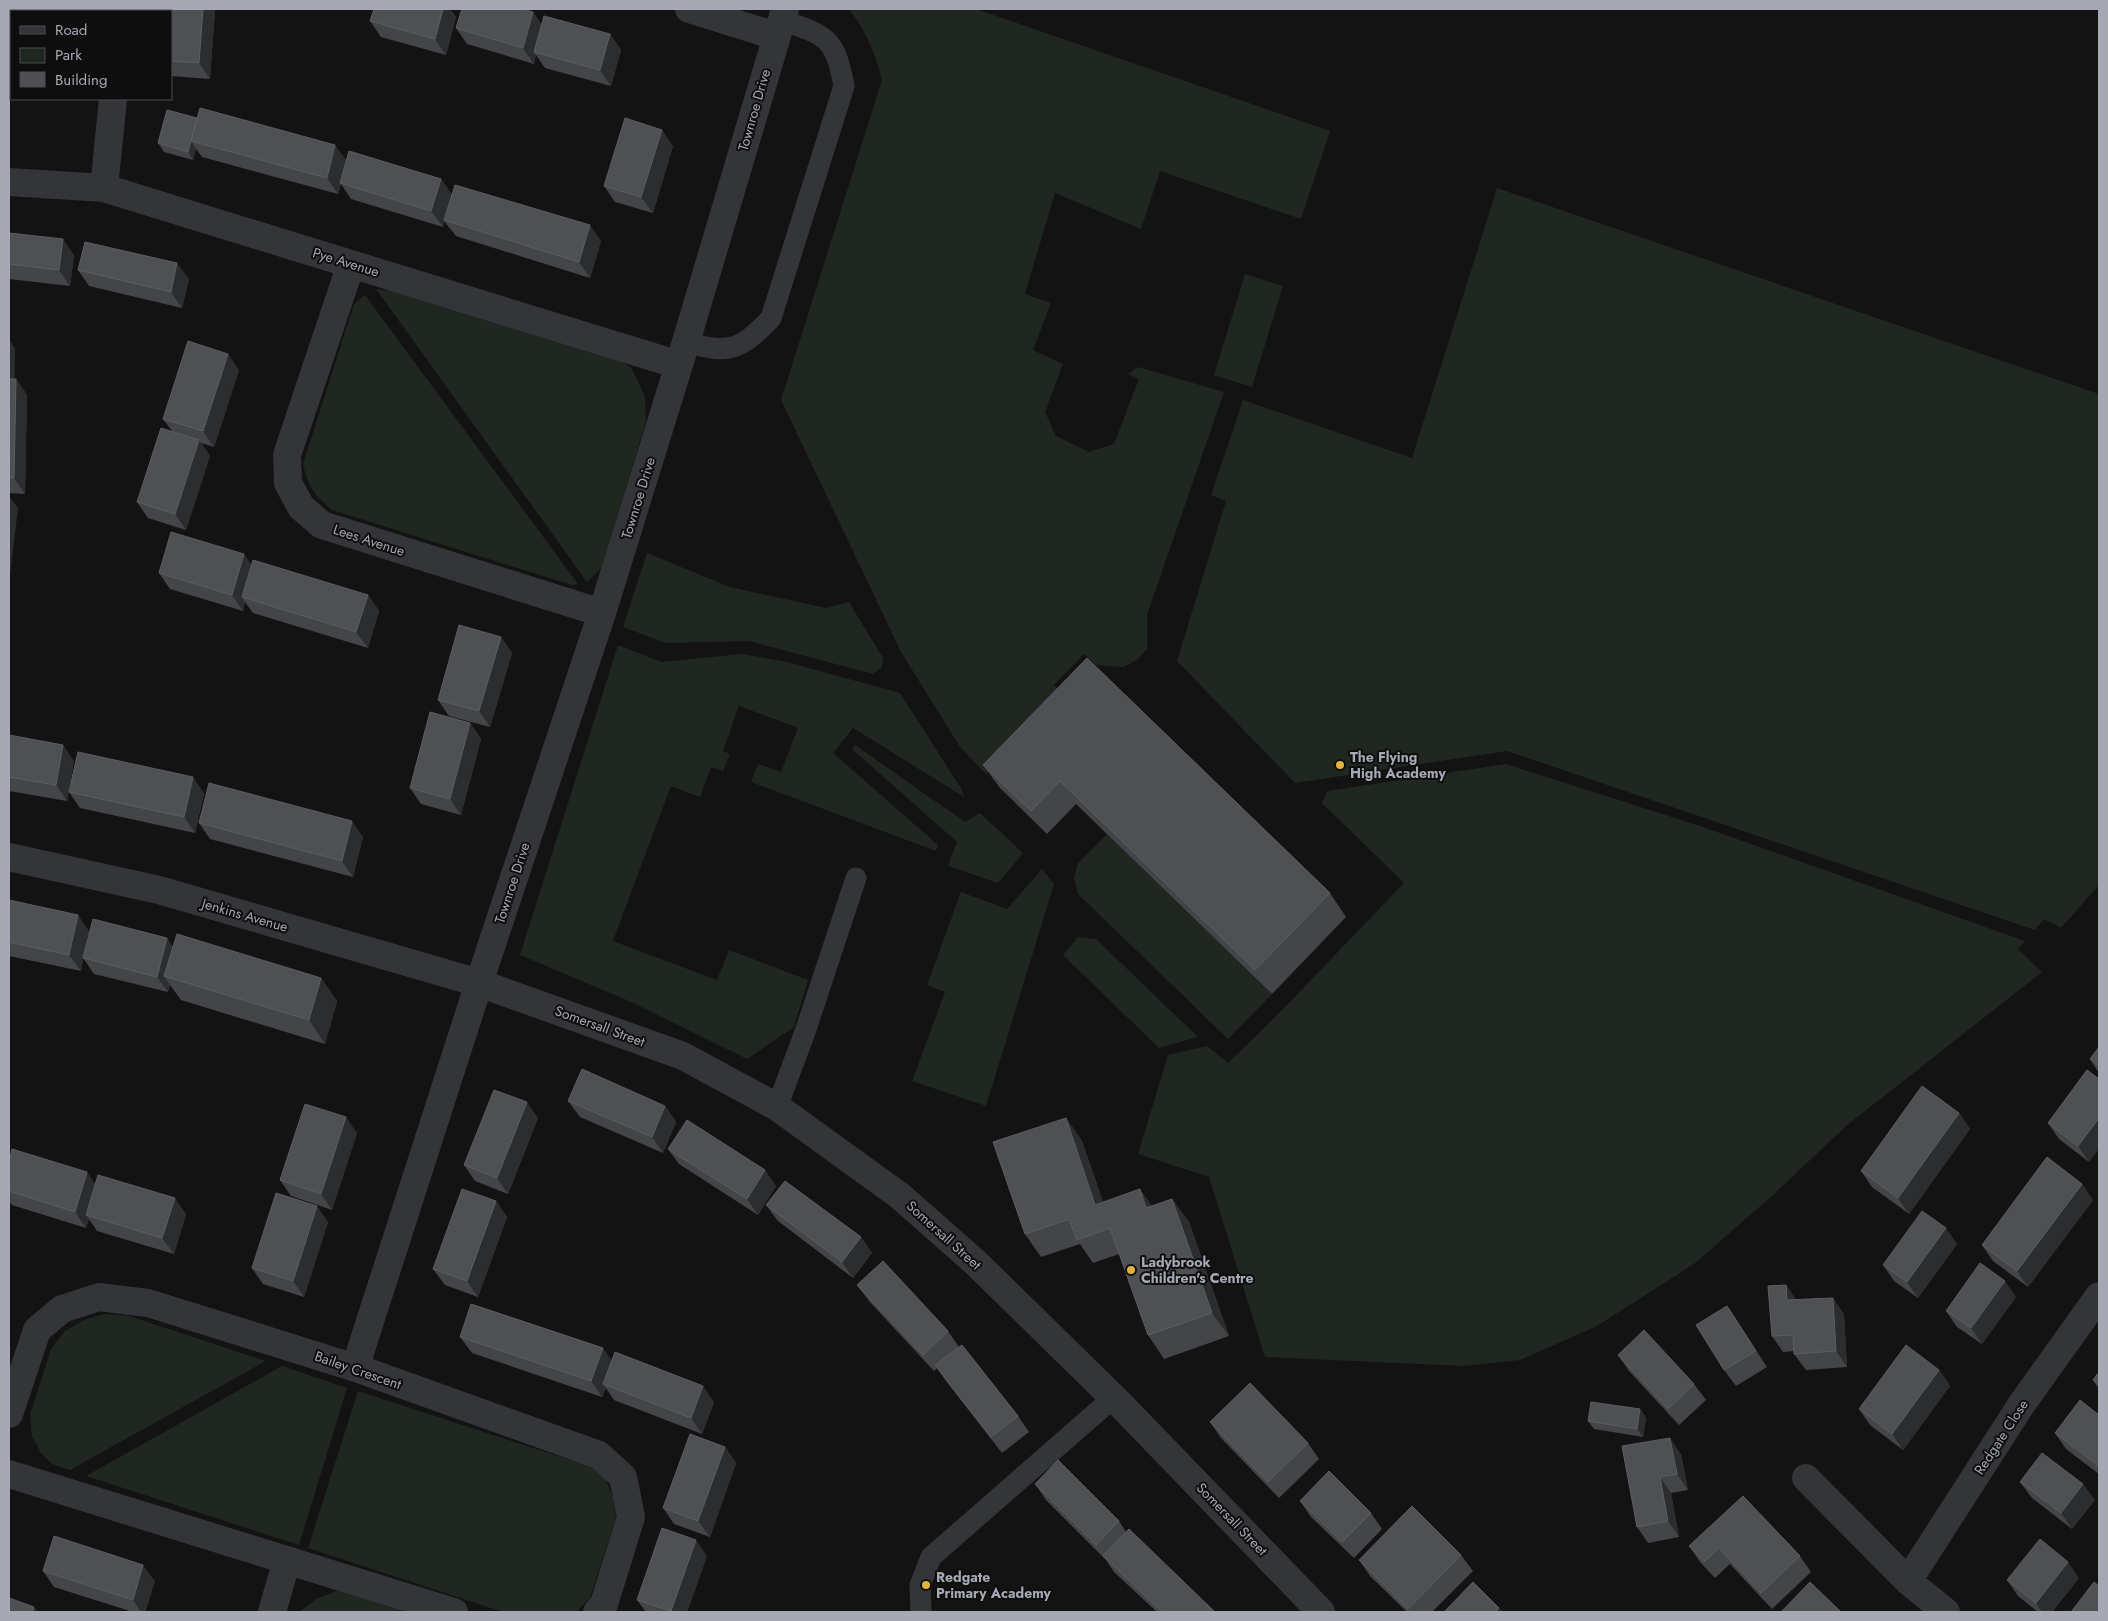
<svg xmlns="http://www.w3.org/2000/svg" width="2108" height="1621" font-family="Jost,sans-serif">
	<style>
		.green { fill: #1f2720 }
		.lines { fill: none; stroke-linecap: round; stroke-linejoin: round }
		.service { stroke: #343539; stroke-width: 21 }
		.minor { stroke: #343539; stroke-width: 28 }
		.wall { fill: #444549 }
		.shaded-wall { fill: #2c2d2f }
		.building { fill: #4f5054; stroke: #5c5e63 }
		.poi-dot { fill: #e1b43e; stroke: #0e0e0f; stroke-width: 2 }
		.labels { text-anchor: middle; dominant-baseline: central; stroke-width: 4; stroke-linejoin: round; paint-order: stroke }
		.street-label { font-size: 14px; fill: #a6a9b3; stroke: #0e0e0f }
		.poi-label { font-size: 14px; font-weight: bold; fill: #a6a9b3; stroke: #0e0e0f; text-anchor: start }
	</style>
	<rect width="100%" height="100%" fill="#131314"/>
	<path class="green" d="M849,9H976L1330,131L1301,219L1160,171L1141,229L1055,193L1025,294L1051,303L1033,350L1063,364L1045,412L1056,436L1089,452L1114,444L1139,379L1128,374L1138,367L1224,392L1147,615V649L1137,660L1123,667L1096,665L1084,654L1054,685L1064,697L986,774L960,747L901,652L781,400L882,80C875,53 866,31 849,9Z
		M1497,188L2099,394V885L2061,928L2044,919L2035,930L1507,751L1295,783L1177,661L1226,501L1211,495L1243,400L1412,458Z
		M1245,274L1283,286L1252,387L1214,375Z
		M376,289L392,291L610,356L631,367L645,396L646,421L602,567L587,582Z
		M365,295L578,584L572,585L332,510C314,495 308,486 303,464L354,304Z
		M647,553L730,587L826,608L849,602L883,658L882,667L873,674L749,641L666,643L623,627Z
		M618,645L661,662L742,654L783,661L900,693L962,790L964,797L853,728L833,753L938,845L936,851L751,782L758,764L781,772L798,728L739,706L723,751L730,754L723,771L711,767L700,797L671,786L613,941L717,980L729,950L808,980L794,1027L747,1059L629,1001L520,955Z
		M855,745L965,822L980,813L1023,853L998,883L948,866L957,842L852,749Z
		M1506,764L1703,827L2025,941L2018,949L2042,972L1846,1126L1772,1196L1694,1264L1597,1326L1520,1360L1464,1366L1265,1357L1209,1177L1138,1154L1168,1055L1207,1046L1228,1063L1285,1007L1404,883L1322,803L1327,791Z
		M1107,834L1272,994L1228,1039L1078,894L1074,878L1078,863Z
		M1042,869L1054,884L986,1106L912,1081L945,992L927,985L961,892L1007,909Z
		M1078,937L1096,939L1198,1037L1159,1048L1063,955Z
		M105,1314L126,1315L266,1361L70,1470L52,1464L41,1453L32,1436L30,1415L51,1349L65,1331L86,1319Z
		M282,1366L347,1388L299,1545L86,1476Z
		M358,1391L595,1468L606,1480L613,1498L616,1517L590,1598L576,1612H503L308,1548Z
		M339,1590L407,1612H299L316,1599Z"/>
	<g class="lines">
		<path class="service" d="M686,342C729,355 741,350 771,318L844,86C835,37 826,35 781,20
			M777,1107L805,1032L856,878
			M921,1612L920,1585L931,1557L1113,1398"/>
		<path class="minor" d="M689,9L776,36
			M121,11L122,9
			M9,182L104,188L679,365
			M104,188L113,99
			M351,264L287,455L288,483L301,507L322,525L602,613
			M9,857L159,890L479,983L683,1056L777,1107L900,1196L976,1263L1121,1405L1321,1612
			M355,1368L479,983L602,613L686,342L785,9
			M9,1414L37,1330L62,1309L99,1297L148,1303L359,1369L599,1455L623,1477L631,1517L604,1604L597,1612
			M9,1474L454,1612
			M1806,1478L1908,1581L1946,1612
			M1908,1581L2021,1405L2099,1296
			M272,1612L287,1560"/>
	</g>
	<path class="wall" d="M9,9H56V11H11V63L9,59Z
		M163,9H215L210,79L171,76V11H163Z
		M374,9H450L456,17L446,55L381,37L370,21Z
		M533,12L541,24L610,34L621,50L611,86L545,68L536,55L534,64L467,44L456,28Z
		M167,110L347,161L441,179L452,195L601,241L590,278L456,236L444,221L443,227L351,199L341,184L338,194L202,157L196,149L193,160L164,152L158,143Z
		M673,146L653,213L615,202L604,186Z
		M9,233L74,255L70,286L9,279Z
		M78,270L189,279L182,308L89,286Z
		M9,340L15,349L14,379H16L27,395L25,494L9,493Z
		M239,370L214,447L201,443L210,456L186,530L148,518L137,502L172,431L163,419Z
		M252,564L368,595L379,611L368,648L253,613L245,602L243,611L170,589L159,573Z
		M501,637L512,653L490,727L449,716L438,700Z
		M1087,658L1330,893L1346,917L1272,994L1076,804L1047,834L1000,788L983,765Z
		M470,723L481,739L461,815L421,804L410,788Z
		M9,735L74,761L67,801L9,791Z
		M69,792L204,793L195,833L80,808Z
		M199,823L363,837L353,877L210,839Z
		M9,900L89,931L85,952L173,946L321,978L337,1001L325,1044L181,1000L170,985L168,992L94,974L83,958L81,971L9,956Z
		M2099,1047V1073L2090,1059Z
		M2099,1079L2089,1162L2059,1139L2048,1123Z
		M568,1101L665,1106L676,1122L663,1153L580,1117Z
		M1959,1113L1970,1129L1909,1214L1872,1187L1861,1171Z
		M538,1118L508,1194L475,1181L464,1165Z
		M1066,1118L1082,1141L1103,1202L1152,1206L1172,1199L1189,1222L1229,1336L1164,1359L1148,1335L1119,1254L1093,1263L1080,1244L1041,1257L1025,1234Z
		M357,1133L332,1210L291,1196L280,1180Z
		M668,1149L776,1186L758,1215L679,1164Z
		M9,1161L95,1184L186,1214L174,1254L97,1231L89,1219L86,1228L12,1205L9,1201Z
		M2082,1184L2093,1200L2028,1287L1993,1261L1982,1245Z
		M496,1201L507,1217L478,1297L445,1285L433,1269Z
		M766,1205L861,1237L872,1253L853,1278L778,1221Z
		M328,1222L304,1297L263,1284L252,1268Z
		M1957,1244L1918,1298L1894,1281L1883,1265Z
		M857,1285L948,1331L959,1347L1018,1416L1029,1432L1002,1453L946,1381L937,1368L934,1371L869,1301Z
		M1786,1285L1796,1300L1844,1314L1847,1367L1806,1370L1794,1354V1351L1783,1352L1772,1336Z
		M2016,1297L1982,1344L1957,1327L1946,1311Z
		M1727,1306L1767,1367L1736,1386L1724,1370Z
		M460,1337L611,1360L714,1402L702,1434L614,1400L606,1388L602,1397L472,1353Z
		M1618,1355L1694,1384L1706,1400L1679,1425L1629,1371Z
		M1939,1370L1950,1386L1903,1450L1870,1425L1859,1409Z
		M2099,1372V1389L2093,1380Z
		M1640,1409L1646,1418L1643,1437L1594,1429L1588,1421Z
		M2099,1415V1474L2066,1449L2055,1433Z
		M1210,1422L1308,1443L1319,1459L1279,1498L1221,1438Z
		M1622,1446L1681,1454L1688,1490L1671,1493L1679,1537L1648,1543L1637,1527Z
		M725,1447L736,1463L710,1537L674,1524L663,1508Z
		M2020,1482L2095,1500L2072,1529L2032,1498Z
		M1035,1484L1119,1521L1126,1532L1215,1612H1157L1114,1572L1106,1560L1046,1500Z
		M1743,1496L1800,1556L1811,1572L1772,1609L1730,1564L1715,1578L1700,1562L1689,1546Z
		M1300,1501L1371,1513L1382,1529L1354,1558L1311,1517Z
		M1461,1555L1473,1571L1432,1612H1407L1370,1576L1359,1560Z
		M707,1556L687,1612H646L637,1600Z
		M43,1571L155,1581L145,1612H133L54,1587Z
		M2079,1578L2052,1612H2038L2018,1596L2007,1580Z"/>
	<path class="shaded-wall" d="M44,9H56V11H44Z
		M203,9H215L210,79L199,63Z
		M443,9H450L456,17L446,55L435,39Z
		M533,12L544,28L534,52L536,55L534,64L523,48Z
		M610,34L621,50L611,86L600,70Z
		M197,118L191,141L196,149L193,160L188,152Z
		M662,130L673,146L653,213L641,197Z
		M335,145L347,161L338,194L327,178Z
		M441,179L452,195L443,227L431,211Z
		M590,225L601,241L590,278L579,262Z
		M63,239L74,255L70,286L59,270Z
		M177,263L189,279L182,308L171,292Z
		M9,340L15,349L14,394L9,388Z
		M228,354L239,370L214,447L203,431Z
		M16,379L27,395L25,494L14,478Z
		M199,440L210,456L186,530L175,514Z
		M9,496L18,508L9,583Z
		M244,554L255,570L242,597L245,602L243,611L232,595Z
		M368,595L379,611L368,648L356,632Z
		M501,637L512,653L490,727L479,711Z
		M470,723L481,739L461,815L450,799Z
		M63,745L74,761L67,801L56,785Z
		M193,777L204,793L195,833L184,817Z
		M352,821L363,837L353,877L342,861Z
		M78,915L89,931L81,971L69,955Z
		M167,938L178,954L164,976L170,985L168,992L157,977Z
		M321,978L337,1001L325,1044L309,1020Z
		M527,1102L538,1118L508,1194L497,1178Z
		M665,1106L676,1122L663,1153L652,1137Z
		M1959,1113L1970,1129L1909,1214L1898,1198Z
		M346,1117L357,1133L332,1210L321,1194Z
		M1066,1118L1082,1141L1112,1228L1095,1205Z
		M2099,1118V1149L2089,1162L2078,1146Z
		M765,1170L776,1186L758,1215L747,1199Z
		M87,1172L98,1188L86,1215L89,1219L86,1228L75,1212Z
		M2082,1184L2093,1200L2028,1287L2017,1271Z
		M1140,1189L1156,1212L1146,1208Z
		M175,1198L186,1214L174,1254L162,1238Z
		M1172,1199L1189,1222L1229,1336L1212,1313Z
		M496,1201L507,1217L478,1297L467,1281Z
		M317,1206L328,1222L304,1297L293,1281Z
		M1946,1228L1957,1244L1918,1298L1907,1282Z
		M861,1237L872,1253L853,1278L842,1262Z
		M2005,1281L2016,1297L1982,1344L1971,1328Z
		M1786,1285L1797,1301L1787,1300Z
		M1833,1298L1844,1314L1847,1367L1836,1351Z
		M1727,1306L1738,1322L1767,1367L1756,1351Z
		M603,1348L614,1364L603,1384L606,1388L602,1397L591,1381Z
		M1939,1370L1950,1386L1903,1450L1892,1434Z
		M703,1386L714,1402L702,1434L691,1418Z
		M1640,1409L1646,1418L1643,1437L1637,1429Z
		M1670,1438L1681,1454L1688,1490L1677,1474Z
		M725,1447L736,1463L710,1537L698,1521Z
		M1660,1477L1671,1493L1679,1537L1668,1521Z
		M2083,1484L2095,1500L2072,1529L2061,1513Z
		M696,1540L707,1556L687,1612H671V1611Z
		M2068,1562L2079,1578L2052,1612H2042L2036,1603Z
		M143,1565L155,1581L145,1612H141L133,1600Z
		M34,1607L38,1612H32Z
		M1499,1608L1503,1612H1495Z"/>
	<path class="building" d="M9,9H44V11H11V49H9Z
		M163,9H203L199,63L171,61V11H163Z
		M374,9H443L435,39L370,21Z
		M462,9H522L533,12L523,48L456,28Z
		M544,16L610,34L600,70L534,52Z
		M200,108L335,145L327,178L191,141Z
		M167,110L197,118L188,152L158,143Z
		M625,118L662,130L641,197L604,186Z
		M349,151L441,179L431,211L340,183Z
		M455,185L590,225L579,262L444,220Z
		M9,233L63,239L59,270L9,264Z
		M85,242L177,263L171,292L78,270Z
		M188,341L228,354L203,431L163,419Z
		M9,379H16L14,478L9,477Z
		M161,428L199,440L175,514L137,502Z
		M171,532L244,554L232,595L159,573Z
		M253,560L368,595L356,632L242,597Z
		M459,625L501,637L479,711L438,700Z
		M1087,658L1330,893L1255,970L1060,781L1031,811L983,765Z
		M430,712L470,723L450,799L410,788Z
		M9,735L63,745L56,785L9,777Z
		M78,752L193,777L184,817L69,792Z
		M209,783L352,821L342,861L199,823Z
		M9,900L78,915L69,955L9,942Z
		M93,919L167,938L157,977L83,958Z
		M177,934L321,978L309,1020L164,976Z
		M2099,1047V1066L2090,1059Z
		M582,1069L665,1106L652,1137L568,1101Z
		M2087,1070L2099,1079V1118L2078,1146L2048,1123Z
		M1922,1086L1959,1113L1898,1198L1861,1171Z
		M494,1090L527,1102L497,1178L464,1165Z
		M305,1104L346,1117L321,1194L280,1180Z
		M1066,1118L1095,1205L1140,1189L1146,1208L1172,1199L1212,1313L1148,1335L1110,1228L1077,1240L1069,1219L1025,1234L993,1142Z
		M687,1120L765,1170L747,1199L668,1149Z
		M12,1149L87,1172L75,1212L9,1191V1161Z
		M2047,1157L2082,1184L2017,1271L1982,1245Z
		M98,1175L175,1198L162,1238L86,1215Z
		M785,1181L861,1237L842,1262L766,1205Z
		M462,1189L496,1201L467,1281L433,1269Z
		M276,1193L317,1206L293,1281L252,1268Z
		M1922,1211L1946,1228L1907,1282L1883,1265Z
		M883,1261L948,1331L923,1355L857,1285Z
		M1980,1263L2005,1281L1971,1328L1946,1311Z
		M1786,1285L1787,1300L1833,1298L1836,1351L1794,1354L1793,1335L1772,1336L1768,1286Z
		M471,1304L603,1348L591,1381L460,1337Z
		M1727,1306L1756,1351L1724,1370L1696,1325Z
		M1644,1330L1694,1384L1668,1409L1618,1355Z
		M962,1345L1018,1416L991,1437L935,1365Z
		M1906,1345L1939,1370L1892,1434L1859,1409Z
		M615,1352L703,1386L691,1418L603,1384Z
		M2099,1372V1385L2093,1380Z
		M1250,1383L1308,1443L1268,1482L1210,1422Z
		M2080,1400L2099,1415V1466L2055,1433Z
		M1591,1402L1640,1409L1637,1429L1588,1421Z
		M690,1434L725,1447L698,1521L663,1508Z
		M1670,1438L1677,1474L1660,1477L1668,1521L1637,1527L1622,1446Z
		M2042,1453L2083,1484L2061,1513L2020,1482Z
		M1058,1460L1119,1521L1096,1545L1035,1484Z
		M1329,1471L1371,1513L1342,1542L1300,1501Z
		M1743,1496L1800,1556L1761,1593L1719,1548L1704,1562L1689,1546Z
		M1412,1506L1461,1555L1408,1609L1359,1560Z
		M662,1528L696,1540L671,1611L637,1600Z
		M1129,1529L1215,1612H1162L1103,1556Z
		M54,1536L143,1565L133,1600L43,1571Z
		M2040,1539L2068,1562L2036,1603L2007,1580Z
		M1473,1582L1499,1608L1495,1612H1444Z
		M1810,1582L1841,1612H1781Z
		M2094,1582L2099,1586V1612H2071Z
		M9,1598L34,1607L32,1612H9Z"/>
	<g class="poi-dot">
		<circle cx="1340" cy="765" r="5"/>
		<circle cx="1131" cy="1270" r="5"/>
		<circle cx="926" cy="1585" r="5"/>
	</g>
	<g class="labels">
		<g class="street-label">
			<text transform="translate(754 110) rotate(-74)">Townroe Drive</text>
			<text transform="translate(346 262) rotate(17)">Pye Avenue</text>
			<text transform="translate(638 498) rotate(-73)">Townroe Drive</text>
			<text transform="translate(369 540) rotate(18)">Lees Avenue</text>
			<text transform="translate(512 883) rotate(-72)">Townroe Drive</text>
			<text transform="translate(245 915) rotate(16)">Jenkins Avenue</text>
			<text transform="translate(600 1026) rotate(20)">Somersall Street</text>
			<text transform="translate(944 1235) rotate(42)">Somersall Street</text>
			<text transform="translate(358 1370) rotate(19)">Bailey Crescent</text>
			<text transform="translate(2001 1437) rotate(-57)">Redgate Close</text>
			<text transform="translate(1232 1519) rotate(46)">Somersall Street</text>
		</g>
		<g class="poi-label">
			<text x="1350" y="757">The Flying<tspan x="1350" dy="16">High Academy</tspan></text>
			<text x="1141" y="1262">Ladybrook<tspan x="1141" dy="16">Children's Centre</tspan></text>
			<text x="936" y="1577">Redgate<tspan x="936" dy="16">Primary Academy</tspan></text>
		</g>
	</g>
	<rect width="2108" height="1621" fill="none" stroke="#a6a9b3" stroke-width="20"/>
	<rect x="10" y="10" width="162" height="90" fill="#0e0e0f" stroke="#4b4c51"/>
	<rect x="20" y="26" width="25" height="8" fill="#343539" stroke="#4b4c51"/>
	<text x="55" y="35" font-size="15" fill="#a6a9b3">Road</text>
	<rect x="20" y="48" width="25" height="15" fill="#1f2720" stroke="#4b4c51"/>
	<text x="55" y="60" font-size="15" fill="#a6a9b3">Park</text>
	<rect x="20" y="72" width="25" height="15" fill="#4f5054" stroke="#4b4c51"/>
	<text x="55" y="85" font-size="15" fill="#a6a9b3">Building</text>
</svg>
